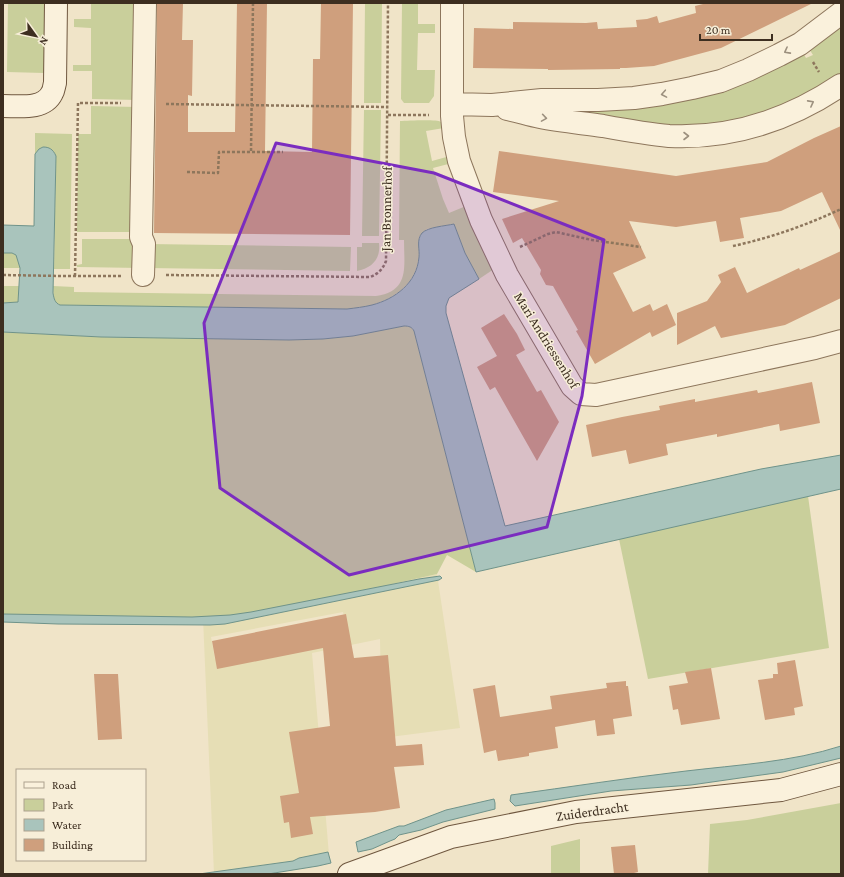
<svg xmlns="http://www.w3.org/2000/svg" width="844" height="877" font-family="'Crimson Pro',serif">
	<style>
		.farmland { fill: #e6deb5; fill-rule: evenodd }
		.green { fill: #c9cf9b }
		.water { fill: #a9c4bc; stroke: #6f938a }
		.building { fill: #cf9f7d }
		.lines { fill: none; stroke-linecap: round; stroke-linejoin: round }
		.street-casing { stroke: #8d765c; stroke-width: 24 }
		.secondary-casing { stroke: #6f573f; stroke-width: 24 }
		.path { stroke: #8d765c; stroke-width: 2.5; stroke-dasharray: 3 2; stroke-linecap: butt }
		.street { stroke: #faf1dc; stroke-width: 22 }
		.secondary { stroke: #faf1dc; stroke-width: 22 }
		.oneway { stroke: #9c907e }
		.marked { fill: #7b2cbf; fill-opacity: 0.2; stroke: #7b2cbf; stroke-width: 3; stroke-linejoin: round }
		.labels { text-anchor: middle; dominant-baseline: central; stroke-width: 3; stroke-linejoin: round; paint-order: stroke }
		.street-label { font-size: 14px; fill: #3d2e20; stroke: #f7eed8 }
	</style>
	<rect width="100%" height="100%" fill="#f0e4c8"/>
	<path class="farmland" d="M437,574L460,728L382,738L380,639L312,653L329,855L281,866L214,874L203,618L304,604ZM343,612L348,634L215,659L211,637Z"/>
	<path class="green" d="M8,3H45L44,73L7,72Z
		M91,3H139L138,100L92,99V71H73V65H91V28L74,27V19H91Z
		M365,3H382L381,103H364Z
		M402,3H418V24H435V33H418L417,70H435L434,96L429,103H404L401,99Z
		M841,19V78L771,116L679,132L539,106L602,105L800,48L806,58L813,55L806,44Z
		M91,106L137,107L136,232H77L78,134H91Z
		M364,110H381L379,236H362Z
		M400,121C408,121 436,119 441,122C443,124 443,126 444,128L426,131L432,161L450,156L452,163L433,168L443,199L449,213L466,206L494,269L479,279L465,253L454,224L427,229L419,237C419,245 420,254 418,262C414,285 393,299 372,305C364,307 355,308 347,309L60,305C52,302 54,294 53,286L74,287V292L376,296C410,291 404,267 404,240H399Z
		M35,133L72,134L70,269H54L56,156L43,147L39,149L35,154Z
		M82,239H135L141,268L77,267V265L82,264Z
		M362,243H379C381,259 372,268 357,271V247H362Z
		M148,244L351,247L350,271L147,268Z
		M3,253H12L16,255L20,268H3Z
		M3,286H19L18,302L3,303Z
		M404,326C409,326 412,327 414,331L476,572L447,555L437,574L304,604L239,615L192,619L3,617V332L101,337L289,340L323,339L353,336Z
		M808,496L829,648L648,679L619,539Z
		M841,803V874H708L710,824L747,820Z
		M580,839V874H551V846Z"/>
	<path class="water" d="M43,147C49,147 53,149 56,156L53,293C54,299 55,303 60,305L347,309C355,308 364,307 372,305C395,299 417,283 419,257C420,250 416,240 422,233C428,227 445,226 454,224L465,253L479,279L449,298L446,306V313L505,526L761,469L841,455V489L476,572L414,331C412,327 409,326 404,326L353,336L323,339L289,340L101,337L3,332V303L18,302L20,268L16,255L12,253H3V225L34,226L35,154L39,149Z
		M440,576L442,578L439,580L225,624L210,625L58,624L3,622V614L192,617L230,615L251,612L419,579Z
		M841,746V758L783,772L754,776L691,785L611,791L515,806L510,801L511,795C569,787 627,778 686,771C736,765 792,762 841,746Z
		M494,799L495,803V809L443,822L421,830L399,835L395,839L390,841L372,849L358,852L356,842L399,826H404L446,810Z
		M328,852L331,863L318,866L268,874H199L293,861L299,858Z"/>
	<path class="building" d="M157,3H183L182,40H193L192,96L188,95V132H235L237,3H267L265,151L312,152L313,59H320L321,3H353L350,235L154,233Z
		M707,3H813L721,48L654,66L626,68H620V69L548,70V69L473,68L474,28L513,29V22L586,23L597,22L598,29L637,27L636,20L647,19L657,16L659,23L696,13L695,6Z
		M841,126V232L822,192L781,211L740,218L744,238L720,242L716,221L676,227L629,221L646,258L613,273L633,312L650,304L653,311L667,304L676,325L652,337L650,332L595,364L576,331L578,330L553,286L546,285L540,274L541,270L522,238L513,243L502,219L559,201L493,192L499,151L676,176L767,162L814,138Z
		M841,251V298L785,325L721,338L715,326L677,345V313L707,301L721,282L718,275L735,267L747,293L799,268L800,270Z
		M504,314L517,334L525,350L516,355L537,392L541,390L559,422L537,461L495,387L490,390L477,367L497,356L481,328Z
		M812,382L820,423L780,431L779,424L717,437V434L666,444L668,455L629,464L626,450L592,457L586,425L622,417L660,410L659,406L695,399V402L757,390L758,393Z
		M346,614L354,658L388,655L396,746L422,744L424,765L394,767L400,808L375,812L310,817L313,834L291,838L289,822L284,823L280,796L299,793L289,732L330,726L323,648L217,669L212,641Z
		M795,660L803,706L794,708L795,715L765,720L758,680L773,678V674H778L777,663Z
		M711,668L720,719L681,725L678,709L673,710L669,686L688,683L685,672Z
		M94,674H118L122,739L98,740Z
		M626,681V686H628L632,716L613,719L615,734L597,736L595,720L555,727L558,748L529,753V756L498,761L496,750L484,753L473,689L495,685L500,717L552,709L550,696L607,688L606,683Z
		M635,845L638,872L634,873V874H614L611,847Z"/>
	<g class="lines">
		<defs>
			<path id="street" d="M452,3V116L454,137L459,161L481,220L507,275L572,386L581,394L596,395L815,348L841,341
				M452,104L492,105L542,100H598L634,98L662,94L692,88L721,81L748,70L779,55L800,44L841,13
				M507,109C518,111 529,115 540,117C560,121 582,123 603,126C625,130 647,134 669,136C732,139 789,120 841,85
				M143,275L144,244L141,237L145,3"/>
			<path id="secondary" d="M3,106C19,106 44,110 52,93C54,90 54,86 55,83L56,3
				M349,874L451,837L576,812L781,790L841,774"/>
		</defs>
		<use href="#street" class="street-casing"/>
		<use href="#secondary" class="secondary-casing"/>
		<path class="path" d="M253,3L251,152H283
			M813,62L819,72
			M166,104L387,107
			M388,115H429
			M187,172L218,173L219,152H251
			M733,246C770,238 807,225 841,209
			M520,247L548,234L556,232L592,240L641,247
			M3,275L61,276H121
			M166,275L370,277C378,274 383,269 386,261L388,3
			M75,276L78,103H121"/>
		<use href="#street" class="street"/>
		<use href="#secondary" class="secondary"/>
	</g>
	<defs><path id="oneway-chevron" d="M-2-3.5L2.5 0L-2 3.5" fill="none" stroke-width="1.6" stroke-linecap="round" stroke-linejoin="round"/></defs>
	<g class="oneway">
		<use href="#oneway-chevron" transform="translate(787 51) rotate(152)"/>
		<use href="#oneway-chevron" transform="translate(664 94) rotate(170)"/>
		<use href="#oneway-chevron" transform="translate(811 103) rotate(-28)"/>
		<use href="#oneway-chevron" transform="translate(544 118) rotate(9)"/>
		<use href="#oneway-chevron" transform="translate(686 136)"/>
	</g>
	<path class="marked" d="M276,143L434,173L604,240L582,396L547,527L349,575L220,488L204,323Z"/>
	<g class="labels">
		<g class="street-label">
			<text transform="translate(386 209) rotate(-89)">Jan Bronnerhof</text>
			<text transform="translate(547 340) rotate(58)">Mari Andriessenhof</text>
			<text transform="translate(592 811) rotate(-8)">Zuiderdracht</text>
		</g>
	</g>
	<rect width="844" height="877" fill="none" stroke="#3d2e20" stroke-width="8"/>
	<rect x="16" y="769" width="130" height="92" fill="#f7eed8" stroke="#ada18e"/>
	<rect x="24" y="782" width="20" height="6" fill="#faf1dc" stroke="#ada18e"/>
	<text x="52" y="789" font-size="12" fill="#3d2e20">Road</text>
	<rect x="24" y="799" width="20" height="12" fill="#c9cf9b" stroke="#ada18e"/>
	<text x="52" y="809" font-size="12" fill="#3d2e20">Park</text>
	<rect x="24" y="819" width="20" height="12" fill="#a9c4bc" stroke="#ada18e"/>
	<text x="52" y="829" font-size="12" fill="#3d2e20">Water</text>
	<rect x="24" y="839" width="20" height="12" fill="#cf9f7d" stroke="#ada18e"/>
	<text x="52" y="849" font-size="12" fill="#3d2e20">Building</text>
	<g transform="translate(36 36) rotate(123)" stroke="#f7eed8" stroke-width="3" paint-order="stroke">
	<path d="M0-3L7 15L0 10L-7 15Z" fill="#3d2e20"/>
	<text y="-6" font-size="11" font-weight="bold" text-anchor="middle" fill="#3d2e20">N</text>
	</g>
	<path d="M700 34v6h72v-6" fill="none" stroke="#3d2e20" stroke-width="2"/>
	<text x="706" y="34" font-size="12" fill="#3d2e20" stroke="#f7eed8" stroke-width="3" paint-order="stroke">20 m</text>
</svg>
